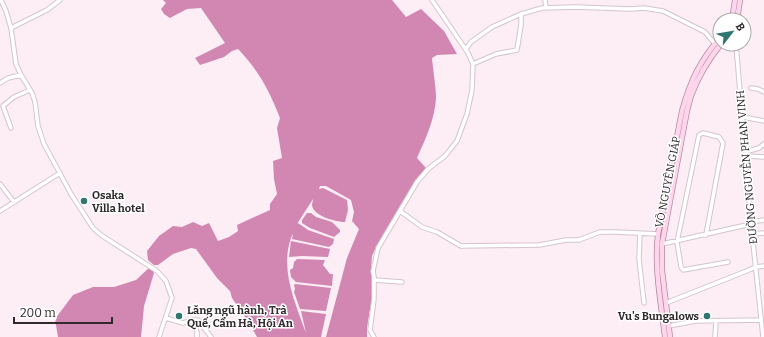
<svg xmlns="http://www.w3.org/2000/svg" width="764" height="337" font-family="Bitter,serif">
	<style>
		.water { fill: #d187b1 }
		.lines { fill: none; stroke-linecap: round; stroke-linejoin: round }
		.minor-casing { stroke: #d4c5cd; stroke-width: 5.5 }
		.major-casing { stroke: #b488a0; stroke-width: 6 }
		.minor { stroke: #fff; stroke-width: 3.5 }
		.major { stroke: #fdd6eb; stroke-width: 4.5 }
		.poi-dot { fill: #2e7670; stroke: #fff; stroke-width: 1.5 }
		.labels { text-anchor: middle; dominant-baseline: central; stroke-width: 3; stroke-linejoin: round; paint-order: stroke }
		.street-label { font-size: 11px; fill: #302a2d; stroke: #fff }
		.poi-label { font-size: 11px; font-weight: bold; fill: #302a2d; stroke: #fff; text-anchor: start }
	</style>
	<rect width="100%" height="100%" fill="#fdedf5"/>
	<path class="water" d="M163,0H392L406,17L421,9L444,31L457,54L437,55L432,58C433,70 436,87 436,98C435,119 425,140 417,158L426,168L397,211L376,247L372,256L371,268L373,290L367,328V337H326L347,258L359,229L352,221L354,212L351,200L326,186H320L319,189L323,188L347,200L348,210L345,222C336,222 313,216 312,205C312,203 313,201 313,199L297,224L298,223L308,230L334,239L333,244L329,247L292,239L293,233C278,266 295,302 306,333L301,311L326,314L321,337H257L249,323L232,298L230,291L217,278L196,249L191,248L173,254L158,265H154L148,260L147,251L159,236L173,226L182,227L193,222L202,226L209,223L218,241L229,237L238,231L237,225L270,210V204L277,194L274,179L273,161L282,158L277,128L280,118C269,90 259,71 238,49L232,51L224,57L200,65L195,58L225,43L201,8L187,9L170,18L164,14L161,9L166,3Z
		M307,213H311L316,217L332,222L340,230V232L334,237L310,228L302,223V220Z
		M291,241L330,249L328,257L302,256L289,257Z
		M297,259L325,260L323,265L330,274H333L332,286L296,282L291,277L290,270L293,268L294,262Z
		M150,267L154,273L144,306L141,337H58L55,319L73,295L93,287H114L136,280Z
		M295,284L331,288L326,311L300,309L294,292L295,289L294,285Z"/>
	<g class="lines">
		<defs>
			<path id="minor" d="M1,0L6,11L11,28L16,64L21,75L32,93L35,102L38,126L44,144L71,194L93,228L101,235L157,271L166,281L172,298L159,337
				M545,0L546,8
				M11,28L47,10L60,0
				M736,44L751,224L763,337
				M466,49L471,42L492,27L521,14L542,8L575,7L630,9L644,8L663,11L705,32L715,44
				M473,64L496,54L517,50L521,25V14
				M0,83L8,78L21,75
				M751,88L758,89L764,92
				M743,117L764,121
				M11,128L3,106L14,97L30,90
				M745,152L759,148L764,144
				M746,156L764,157
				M0,184L14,202
				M0,211L60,173
				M400,211L422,227L437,232L461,246L539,245L566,240H579L600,232H616L658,234
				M751,222L764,220
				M640,233L639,259L644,303
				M752,234L764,233
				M706,235L723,143L719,137L703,133L699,135L677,242L681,267L683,270L728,262
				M662,244L751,224
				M374,280L402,282
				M666,303L744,272L756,267L764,266
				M166,318L183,323L193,320H198L211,337
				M193,320L197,332V337
				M669,326L695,321L760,320
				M374,337L370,330L374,299V277L373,271L378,248L417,182L428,169L445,156L457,141L467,114L472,90L473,64L468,53L432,0
				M715,337L716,321"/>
			<path id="major" d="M732,20L735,0
				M737,20L740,0
				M665,337C661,303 654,268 658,234L682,111C690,82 700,60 720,38
				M670,337L662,270V244L687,111L691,96C698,77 708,60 721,44"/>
		</defs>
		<use href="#minor" class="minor-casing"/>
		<use href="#major" class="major-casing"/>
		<use href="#minor" class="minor"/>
		<use href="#major" class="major"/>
	</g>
	<g class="poi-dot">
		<circle cx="84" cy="201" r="4"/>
		<circle cx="179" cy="316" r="4"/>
		<circle cx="707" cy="316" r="4"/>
	</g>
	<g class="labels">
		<g class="street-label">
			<text transform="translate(747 167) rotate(-95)">ĐƯỜNG NGUYỄN PHAN VINH</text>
			<text transform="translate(668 182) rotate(-79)">VÕ NGUYÊN GIÁP</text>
		</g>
		<g class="poi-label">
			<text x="92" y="195">Osaka<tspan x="92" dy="13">Villa hotel</tspan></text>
			<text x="187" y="310">Lăng ngũ hành, Trà<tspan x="187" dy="13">Quế, Cẩm Hà, Hội An</tspan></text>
			<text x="699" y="316" text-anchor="end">Vu's Bungalows</text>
		</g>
	</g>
	<g transform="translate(732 32) rotate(59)"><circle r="19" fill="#ffffff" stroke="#acaaab"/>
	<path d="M0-3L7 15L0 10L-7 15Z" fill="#2e7670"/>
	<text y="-6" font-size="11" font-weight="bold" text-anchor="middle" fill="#302a2d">B</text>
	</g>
	<path d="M14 317v6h98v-6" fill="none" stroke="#302a2d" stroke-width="2"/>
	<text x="20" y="317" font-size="12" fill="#302a2d" stroke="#ffffff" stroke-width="3" paint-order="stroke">200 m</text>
</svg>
